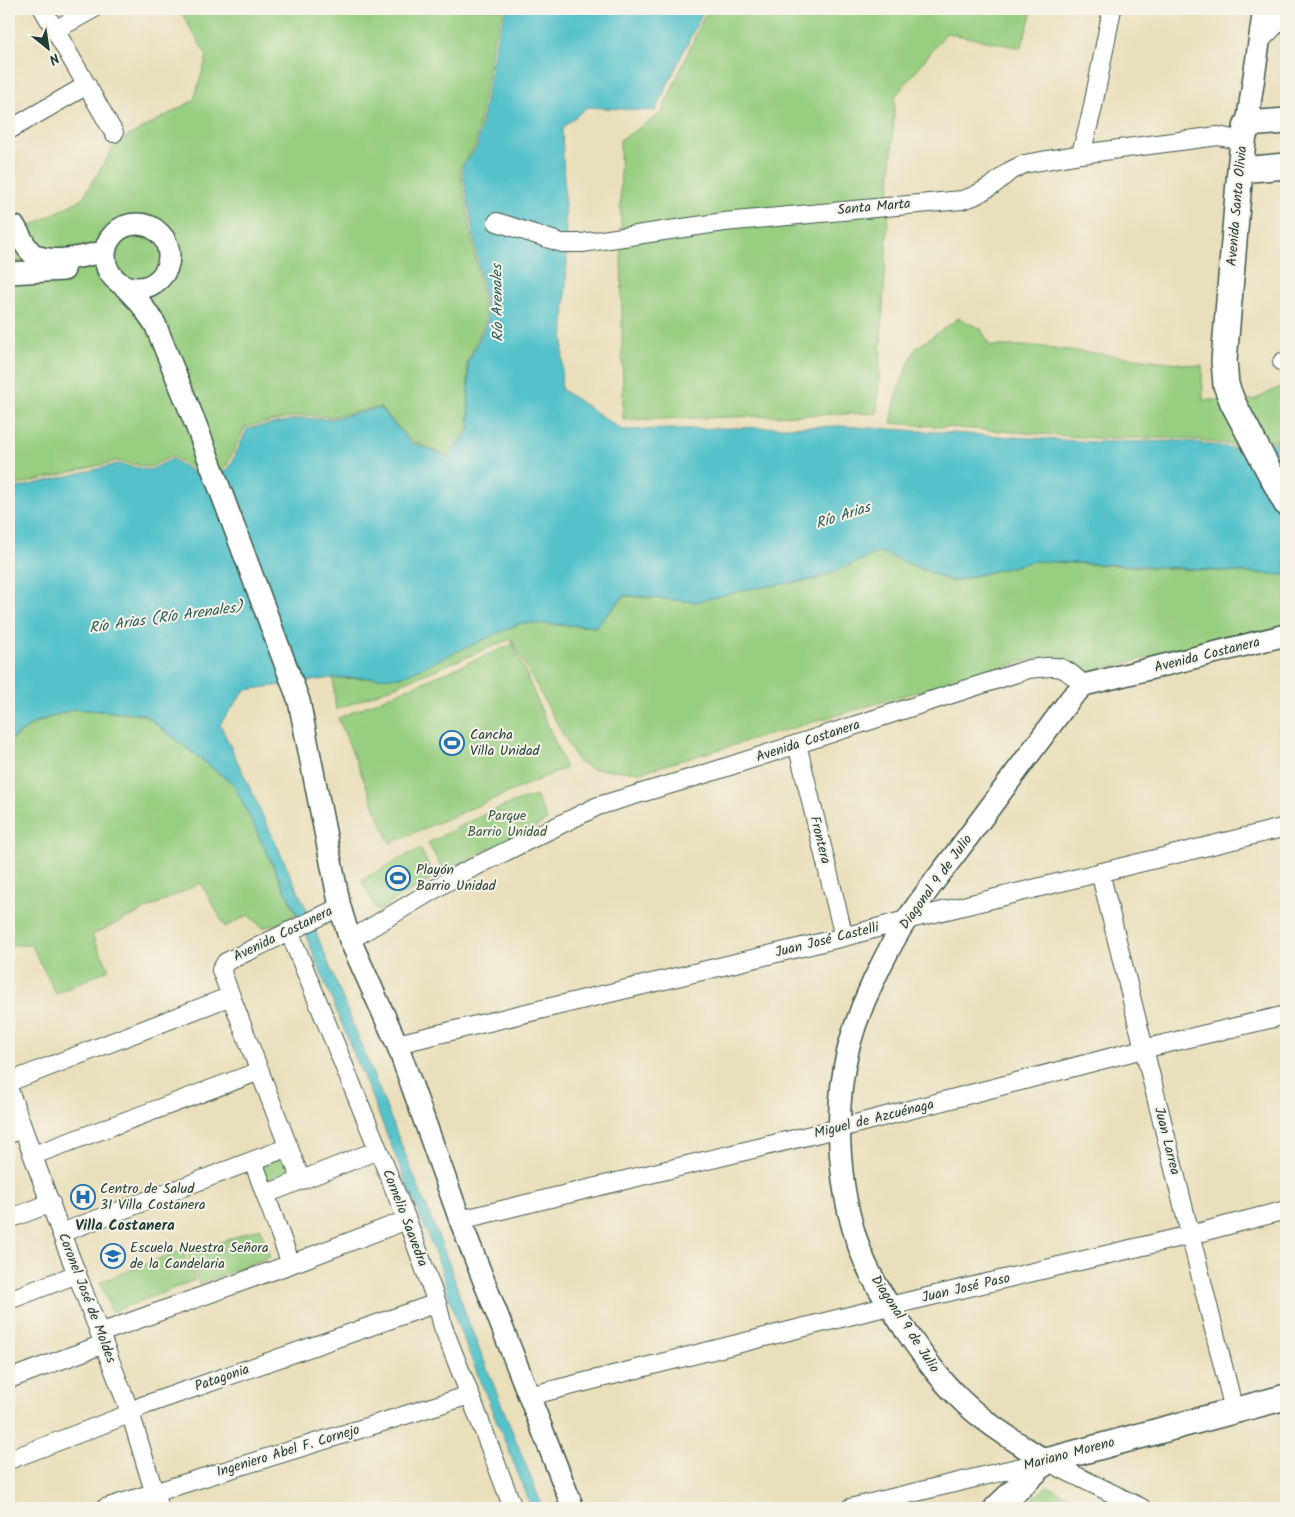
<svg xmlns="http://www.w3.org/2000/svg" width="1295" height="1517" font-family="Kalam,sans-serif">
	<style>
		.green { fill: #97ce80; stroke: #5b865a }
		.water { fill: #54c2cb; stroke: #3a8080 }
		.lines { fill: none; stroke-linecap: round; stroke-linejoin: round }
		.minor-casing { stroke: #3d5548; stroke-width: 20 }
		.tertiary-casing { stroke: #3d5548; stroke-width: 24 }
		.secondary-casing { stroke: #3d5548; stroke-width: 28 }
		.minor { stroke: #fff; stroke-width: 18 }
		.tertiary { stroke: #fff; stroke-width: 21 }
		.secondary { stroke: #fff; stroke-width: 25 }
		.labels { text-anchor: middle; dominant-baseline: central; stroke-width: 4; stroke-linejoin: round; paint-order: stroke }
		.street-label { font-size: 14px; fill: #1f3d34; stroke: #f7f3e8 }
		.poi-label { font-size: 14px; fill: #1f3d34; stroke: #f7f3e8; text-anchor: start }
		.park-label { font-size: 14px; fill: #375a43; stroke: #f7f3e8 }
		.water-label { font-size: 15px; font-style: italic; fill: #2c5e5a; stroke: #f7f3e8 }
		.neighbourhood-label { font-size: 15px; font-weight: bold; fill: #1f3d34; stroke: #f7f3e8 }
	</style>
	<rect width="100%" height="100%" fill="#f7f3e8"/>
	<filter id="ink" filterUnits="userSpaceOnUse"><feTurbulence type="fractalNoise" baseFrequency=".02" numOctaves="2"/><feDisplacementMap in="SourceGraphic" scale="10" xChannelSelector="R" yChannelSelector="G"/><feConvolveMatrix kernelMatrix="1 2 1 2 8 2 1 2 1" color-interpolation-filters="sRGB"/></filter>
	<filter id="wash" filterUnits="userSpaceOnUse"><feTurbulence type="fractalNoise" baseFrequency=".0096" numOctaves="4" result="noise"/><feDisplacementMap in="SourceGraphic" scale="20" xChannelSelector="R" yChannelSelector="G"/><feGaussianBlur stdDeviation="1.12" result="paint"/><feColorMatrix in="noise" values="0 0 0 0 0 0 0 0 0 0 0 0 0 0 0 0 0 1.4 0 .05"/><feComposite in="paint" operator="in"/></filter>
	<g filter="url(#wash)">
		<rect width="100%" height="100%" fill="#eadfbb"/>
		<path class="green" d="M179,9H505L494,37L475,147L460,168L486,320L467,362L469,428L447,456L410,440L380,407L331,417L303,415L245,427L226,467L206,477L172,456L150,467L117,461L9,487V250L23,230L82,199L116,143L194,100L207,56Z
			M710,9H1033L1021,48L946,33L895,97L877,413L623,420L620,140L661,114L704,16Z
			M959,318L981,329L990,346H1034L1202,366L1203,400H1254L1278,388L1286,386V439L1233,445L1183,438H1095L891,423L897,392L915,349Z
			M880,552L952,582L1034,561L1284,575L1286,572V626L1087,672L1050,655L992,670L641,772L592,769L578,762L511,639L336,710L333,679L401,677L521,623L596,627L625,596L697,602L748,589L815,580Z
			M513,644L566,768L390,843L338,718Z
			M74,709L144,715L234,785L296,914L279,923L263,928L248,915L225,927L201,883L92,935L109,969L56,994L31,945H9V741L36,723Z
			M536,796L547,820L522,836L488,849L444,872L428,843C463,825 498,805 536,796Z
			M420,848L434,877L377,911L362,880Z
			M282,1156L295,1176L270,1186L260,1166Z
			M260,1228L270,1257L199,1284L188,1254Z
			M182,1250L195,1280L112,1312L100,1282Z
			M1047,1486L1094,1508H1023Z"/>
		<path class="water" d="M507,9H704L655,111L587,107L562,128L567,262L561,389L622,430L842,426L1092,442L1186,441L1239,449L1286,440V571L1284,575L1148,566L1035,561L952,581L880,552L815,579L748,589L697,602L625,595L596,626L521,623L401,677L333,678L245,690L220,724L307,910L449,1263L468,1321L543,1508H532L458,1326L440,1265L297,914L234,785L144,714L74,709L36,722L9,740V490L118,464L150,470L172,459L206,480L229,469L247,429L302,418L331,419L380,408L410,442L448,457L470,429L468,363L488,320L462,167L477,147L497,36Z"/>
	</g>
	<g filter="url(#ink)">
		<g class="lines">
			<defs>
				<path id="minor" d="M43,9L114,133
					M55,30L93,9
					M1260,41L1286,14
					M9,130L87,85
					M1081,154L1092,111L1112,9
					M497,222L562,243H582L724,222L962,200L974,196L993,185L1010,171L1024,164L1081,154L1218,136L1243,141
					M1282,362H1286
					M797,744L844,937
					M1100,872L1234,1410
					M289,931L407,1220L437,1303L443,1327L470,1395L513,1508
					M350,940L460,874L598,806L705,774L1029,669C1060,665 1061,664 1084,685
					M397,1044L844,937L906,920L1286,827
					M9,1082L231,996
					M9,1090L61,1233L130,1412L159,1508
					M9,1134L23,1129
					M34,1155L260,1071
					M253,1161L291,1264
					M301,1180L221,970L226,962L340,907
					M266,1194L378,1150
					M9,1219L51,1203
					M460,1220L840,1128L1143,1049L1286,1015
					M61,1233L289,1147
					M9,1300L77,1274
					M100,1333L291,1264L407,1220
					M9,1379L104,1344
					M529,1396L889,1306L1190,1235L1286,1210
					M9,1460L124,1416L142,1406L437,1303
					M105,1508L470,1395
					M850,1508L1046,1461L1142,1508"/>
				<path id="tertiary" d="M1247,124L1264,9
					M105 256a32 32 0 1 1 64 0a32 32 0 1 1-64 0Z
					M9,228L15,227C20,234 25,248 32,253C49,266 87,256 105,251
					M9,273L64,270
					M125,287L141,304L155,324L196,425L299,701L340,907L350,940L397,1044L460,1220L573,1508
					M1046,1461C1015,1441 984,1423 958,1397C937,1376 921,1353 904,1328C890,1307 875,1285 865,1262C838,1200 832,1112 849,1046C855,1024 863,1003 873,982C883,961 894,937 908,918C927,890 948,864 968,837C1002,791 1037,744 1071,698L1084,685L1286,635"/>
				<path id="secondary" d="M1286,121L1247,124L1243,141L1240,170L1224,361L1226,385L1233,403L1286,503
					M1240,170L1286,166
					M997,1508L1046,1461L1286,1397"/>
			</defs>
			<use href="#minor" class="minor-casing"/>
			<use href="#tertiary" class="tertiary-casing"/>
			<use href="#secondary" class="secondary-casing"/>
			<use href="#minor" class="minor"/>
			<use href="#tertiary" class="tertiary"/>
			<use href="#secondary" class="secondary"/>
		</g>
	</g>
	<defs>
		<symbol id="stadium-ring" viewBox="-11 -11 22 22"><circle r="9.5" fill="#f7f3e8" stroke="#1f6fb2" stroke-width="1.5"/><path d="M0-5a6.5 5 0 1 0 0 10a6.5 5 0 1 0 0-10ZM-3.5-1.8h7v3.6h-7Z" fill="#1f6fb2"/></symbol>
		<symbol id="hospital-ring" viewBox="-11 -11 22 22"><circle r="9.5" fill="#f7f3e8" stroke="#1f6fb2" stroke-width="1.5"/><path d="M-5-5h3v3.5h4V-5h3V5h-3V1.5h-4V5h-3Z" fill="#1f6fb2"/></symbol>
		<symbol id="school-ring" viewBox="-11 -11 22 22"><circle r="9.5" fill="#f7f3e8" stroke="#1f6fb2" stroke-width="1.5"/><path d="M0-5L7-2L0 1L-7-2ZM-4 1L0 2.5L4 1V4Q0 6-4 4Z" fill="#1f6fb2"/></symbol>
	</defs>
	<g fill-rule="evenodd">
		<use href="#stadium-ring" x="438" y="729" width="28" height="28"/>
		<use href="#stadium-ring" x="384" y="864" width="28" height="28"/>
		<use href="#hospital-ring" x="69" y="1183" width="28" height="28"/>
		<use href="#school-ring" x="99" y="1242" width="28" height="28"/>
	</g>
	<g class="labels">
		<g class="street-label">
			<text transform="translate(1237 206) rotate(-85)">Avenida Santa Olivia</text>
			<text transform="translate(874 207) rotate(-5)">Santa Marta</text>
			<text transform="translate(1207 655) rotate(-14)">Avenida Costanera</text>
			<text transform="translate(808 741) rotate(-18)">Avenida Costanera</text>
			<text transform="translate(820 840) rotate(76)">Frontera</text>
			<text transform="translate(936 882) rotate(-54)">Diagonal 9 de Julio</text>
			<text transform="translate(283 934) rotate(-26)">Avenida Costanera</text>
			<text transform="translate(827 940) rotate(-14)">Juan José Castelli</text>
			<text transform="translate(874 1119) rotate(-14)">Miguel de Azcuénaga</text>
			<text transform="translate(1167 1141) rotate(76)">Juan Larrea</text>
			<text transform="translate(405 1218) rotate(69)">Cornelio Saavedra</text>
			<text transform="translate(966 1288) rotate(-13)">Juan José Paso</text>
			<text transform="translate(87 1298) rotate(69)">Coronel José de Moldes</text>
			<text transform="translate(905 1324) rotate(57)">Diagonal 9 de Julio</text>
			<text transform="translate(222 1378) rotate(-19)">Patagonia</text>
			<text transform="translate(288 1451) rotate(-17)">Ingeniero Abel F. Cornejo</text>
			<text transform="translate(1069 1454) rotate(-15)">Mariano Moreno</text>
		</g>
		<g class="poi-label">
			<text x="470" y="735">Cancha<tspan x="470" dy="16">Villa Unidad</tspan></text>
			<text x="416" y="870">Playón<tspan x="416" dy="16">Barrio Unidad</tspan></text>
			<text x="100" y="1189">Centro de Salud<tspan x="100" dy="16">31 Villa Costanera</tspan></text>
			<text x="130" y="1248">Escuela Nuestra Señora<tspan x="130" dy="16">de la Candelaria</tspan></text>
		</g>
		<g class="park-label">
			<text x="507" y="816">Parque<tspan x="507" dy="16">Barrio Unidad</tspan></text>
		</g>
		<g class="water-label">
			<text transform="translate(498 303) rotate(-91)">Río Arenales</text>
			<text transform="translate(843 516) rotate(-18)">Río Arias</text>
			<text transform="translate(166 618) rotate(-8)">Río Arias (Río Arenales)</text>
		</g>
		<g class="neighbourhood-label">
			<text x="125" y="1226">Villa Costanera</text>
		</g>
	</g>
	<rect width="1295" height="1517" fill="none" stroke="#f7f3e8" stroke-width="30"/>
	<g transform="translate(48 48) rotate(150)" stroke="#f7f3e8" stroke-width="4" paint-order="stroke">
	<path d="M0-4L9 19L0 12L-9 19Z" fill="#1f3d34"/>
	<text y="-8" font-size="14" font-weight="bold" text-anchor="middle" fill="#1f3d34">N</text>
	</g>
</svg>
